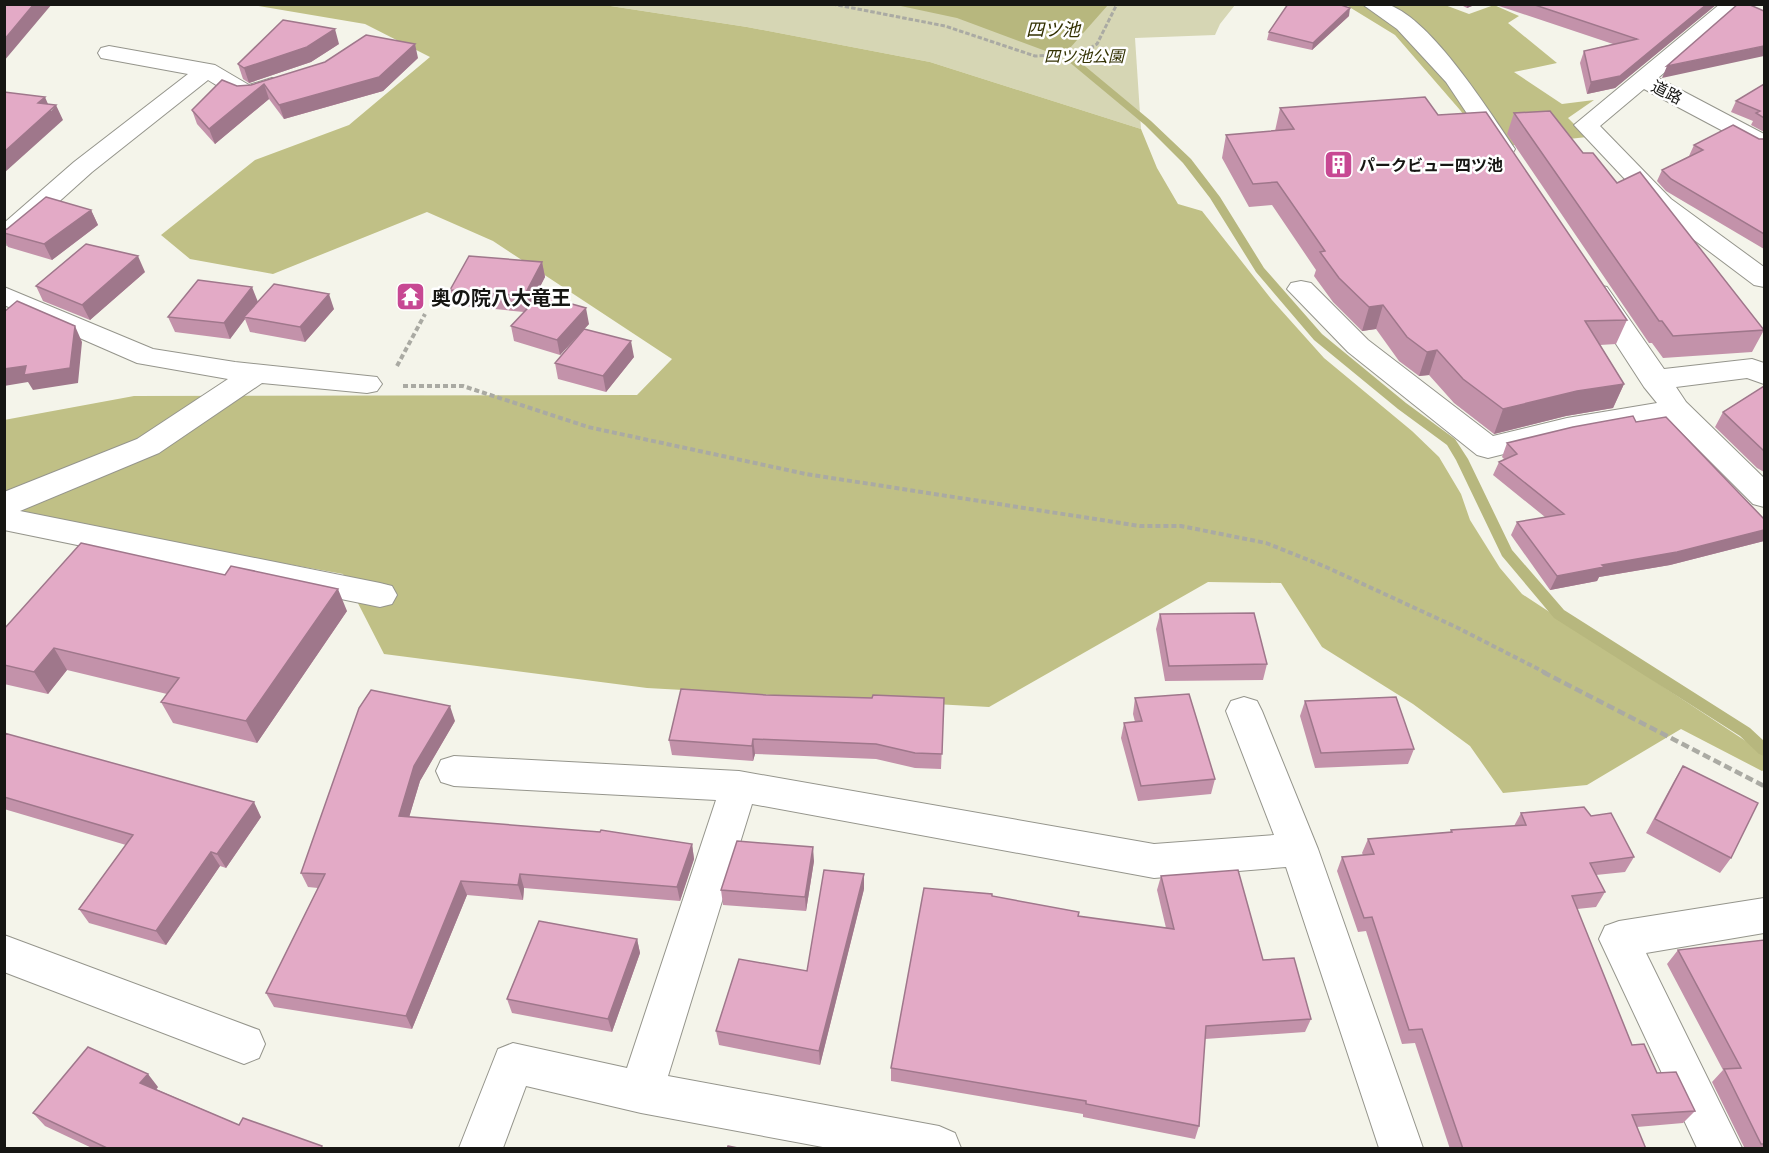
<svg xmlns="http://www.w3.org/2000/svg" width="1769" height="1153" font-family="'IBM Plex Serif','Noto Sans JP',serif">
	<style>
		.green { fill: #d6d6b4 }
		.forest { fill: #c0c086 }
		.water { fill: #b7b77e }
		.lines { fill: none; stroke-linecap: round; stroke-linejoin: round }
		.stream { fill: #b7b77e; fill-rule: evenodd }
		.minor-casing { stroke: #95958c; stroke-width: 2 }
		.path-far2 { stroke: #aaaaa3; stroke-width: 3; stroke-dasharray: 4.5 2; stroke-linecap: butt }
		.path-far1 { stroke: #aaaaa3; stroke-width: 4; stroke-dasharray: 5 3; stroke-linecap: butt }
		.path { stroke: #aaaaa3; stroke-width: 4.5; stroke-dasharray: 8 4; stroke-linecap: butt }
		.minor { fill: #fff; fill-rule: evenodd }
		.wall { fill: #c392aa }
		.shaded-wall { fill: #9f778b }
		.building { fill: #e3aac6; stroke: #9f778b; stroke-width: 1.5 }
		.labels { text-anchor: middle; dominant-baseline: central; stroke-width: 5; stroke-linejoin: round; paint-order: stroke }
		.far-park-label { font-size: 16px; font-style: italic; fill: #343304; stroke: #fff }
		.far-street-label { font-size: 16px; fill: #161613; stroke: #fff }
		.far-poi-label { font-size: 16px; font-weight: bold; fill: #161613; stroke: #fff; text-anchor: start }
		.far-water-label { font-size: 18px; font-style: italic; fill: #333102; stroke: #fff }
		.poi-label { font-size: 20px; font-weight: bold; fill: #161613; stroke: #fff; text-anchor: start }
	</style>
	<rect width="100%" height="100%" fill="#f4f4ea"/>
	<path class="green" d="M604,5H1235L1220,24L1215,35L1135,38L1141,129L930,62L747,27Z"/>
	<path class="forest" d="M253,5H604L747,27L930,62L1141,129L1157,168L1178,204L1202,211L1272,300L1324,358L1412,431L1439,457L1461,494L1470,520L1500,568L1522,594L1764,753V770L1762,771L1681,729L1587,785L1503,793L1470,746L1413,704L1322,647L1281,583L1208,582L989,707L647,688L384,654L343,574L5,513L4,420L134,396L637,395L672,359L493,241L427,212L273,274L190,259L161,235L255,160L349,125L430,57L365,24Z
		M1346,5H1445L1469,14L1494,5L1519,16L1508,23L1557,63L1514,72L1562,104L1594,100L1568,118L1587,137L1489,148L1460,110L1395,35Z"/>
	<path class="water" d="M896,5H1108L1062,57L957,18Z"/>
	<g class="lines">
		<path class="stream" d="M1068,57H1074L1151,121L1191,159L1220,197L1264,268L1322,334L1406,403L1455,439L1468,459L1512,550L1564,610L1750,728L1764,741V756L1759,754L1740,736L1554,618L1502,556L1456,460L1447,445L1398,409L1314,340L1256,272L1210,198L1183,163L1145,125L1068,61Z"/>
		<defs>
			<path id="minor" d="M1362,4C1370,4 1381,2 1389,5C1432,20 1489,111 1515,149L1512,154L1503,156L1494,154L1446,82L1397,29Z
				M1720,4H1744L1658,78L1764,134V150L1755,148L1644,89L1600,126L1671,199L1764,267V287L1754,285L1653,209L1574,125Z
				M109,46L215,65L249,85L272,78L280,80L284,85C279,91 274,92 267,94C238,104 233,95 208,80L92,172L13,243L4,245V223L74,162L188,74L101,58L98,53L101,48Z
				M1301,281L1311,283L1368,340L1493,436L1567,418L1657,403L1644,387L1583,293L1587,287L1597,285L1607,287L1664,369L1752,359L1764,363V384L1747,378L1676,387L1686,402L1764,478V507L1753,504L1669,420L1567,438L1488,458L1477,455L1348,352L1287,289L1291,283Z
				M4,287L153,349L235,362L377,377L382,384L377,391L367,393L262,383L159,453L20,511L380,583L392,586L397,595L392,604L380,607L4,530V492L137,439L228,379L137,363L4,305Z
				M1244,697L1257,701L1262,711L1318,849L1423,1148H1379L1286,867L1154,878L752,804L668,1076L939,1126L955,1133L961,1148H828L641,1113L526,1086L503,1148H459L498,1049L513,1043L627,1068L716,800L454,786L441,782L436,771L441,760L454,756L739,771L1154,844L1274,835L1226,711L1231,701Z
				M1764,898V933L1646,953L1742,1148H1697L1599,939L1605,926L1619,921Z
				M4,935L259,1030L265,1044L259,1058L244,1064L4,972Z"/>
		</defs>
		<use href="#minor" class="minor-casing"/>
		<path class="path-far2" d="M832,4L945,26L1035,56L1080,54L1097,44L1117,4"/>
		<path class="path-far1" d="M397,366L425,314
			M403,386H463L588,427L806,474L1140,526H1181L1266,543L1326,567L1456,627L1546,673"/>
		<path class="path" d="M1543,672L1764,786"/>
		<use href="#minor" class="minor"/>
	</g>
	<path class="wall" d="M1459,4H1477L1467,8Z
		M1493,4H1717L1615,88L1587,94L1580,63L1584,51L1613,44Z
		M1349,16L1312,50L1267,40L1269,32Z
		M339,44L311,62L249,83L243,79L238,64Z
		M418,58L383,91L284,119L269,99L215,144L197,124L192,110L237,86L251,85Z
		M1764,84V132L1751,125L1753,121L1731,112L1736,101Z
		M1280,108L1438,115L1627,320L1616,344L1600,345L1624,384L1613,408L1566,416L1494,434L1454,403L1429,375L1419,376L1399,361L1376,329L1362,331L1333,302L1314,276L1316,270L1272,205L1249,207L1222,158L1226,135L1275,131Z
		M1514,113L1583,153L1617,183L1764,330L1752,352L1663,358L1652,343H1649L1507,134Z
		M1759,139H1764V249L1666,191L1657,181L1662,170L1689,156L1694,145Z
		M91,210L98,225L52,260L8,247L4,240V230L7,229Z
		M542,262L545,277L530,306L589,324L584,329L634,357L606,392L558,379L555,363L582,331L560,355L514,341L511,326L524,312L454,305L450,290Z
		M145,272L90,320L43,301L36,286Z
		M258,302L334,309L305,342L250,332L245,319L230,339L175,332L168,317Z
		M1764,386V472L1757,468L1715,427L1723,412Z
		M1636,422L1764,519V541L1670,565L1599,577L1597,581L1550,590L1511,535L1517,522L1545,517L1493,475L1499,462L1504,459L1502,457L1507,443Z
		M347,611L257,743L173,723L161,702L167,694L67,670L48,694L4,684V629Z
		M1160,614L1267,664L1263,680L1165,681L1156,629Z
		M766,695L872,698H944L941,769L915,768L876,759L755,754L753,761L672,755L669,740Z
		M1135,698L1215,779L1211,794L1138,801L1121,738L1124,723L1135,722L1133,714Z
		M1305,701L1414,749L1408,764L1315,768L1300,716Z
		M455,721L420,781L409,817L692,844L694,859L680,901L524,888L523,900L467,895L412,1029L274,1007L266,993L318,888L308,887L301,873Z
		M4,733L261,817L226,868L220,866L166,945L89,923L79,909L126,845L4,809Z
		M1683,766L1731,858L1720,873L1646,833L1674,781Z
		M1521,813L1591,816L1634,857L1625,872L1596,875L1605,892L1596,907L1577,909L1632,1045L1657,1073L1695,1111L1683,1123L1637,1127L1646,1149H1450L1415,1043L1402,1044L1366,931L1358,932L1337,871L1342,857L1363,855L1362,853L1368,839L1450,832L1451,830L1514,826Z
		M814,861L806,911L723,905L721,890Z
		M1161,876L1263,960L1311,1019L1305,1032L1205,1039L1199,1126L1195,1139L1083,1117V1114L891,1081V1068L992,896L1078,916L1166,928L1157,890Z
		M864,889L820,1065L719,1045L716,1031L807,971Z
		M637,939L640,953L612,1032L512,1013L507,999Z
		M1764,940V1149H1745L1712,1082L1723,1070L1667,964L1678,950Z
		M158,1087L156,1089L239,1125L324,1149H94L45,1126L33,1113Z"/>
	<path class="shaded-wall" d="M34,4H52L4,61V40Z
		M1468,4H1477L1467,8Z
		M1707,4H1717L1615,88L1587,94L1591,82Z
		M1350,8L1349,16L1312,50L1313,43Z
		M335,29L339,44L311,62L249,83L244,68Z
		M415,44L418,58L383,91L284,119L279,105Z
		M1764,46V56L1662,78L1667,66Z
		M264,84L269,99L215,144L209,129Z
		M45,97L51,111L56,105L63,120L4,173V152L38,103Z
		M91,210L98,225L52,260L44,244Z
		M138,256L145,272L90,320L82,305Z
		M542,262L545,277L527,312L524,296Z
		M252,287L258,302L244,317L245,319L230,339L224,323Z
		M329,294L334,309L305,342L300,327Z
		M1383,305L1376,329L1362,331L1369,307Z
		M586,308L589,324L560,355L557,340Z
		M75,326L82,342L78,383L33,390L28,382L4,386V369Z
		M631,341L634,357L606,392L603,376Z
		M1437,350L1429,375L1419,376L1427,352Z
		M1624,384L1613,408L1566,416L1494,434L1503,409L1577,391Z
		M1764,530V541L1670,565L1599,577L1597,581L1550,590L1557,576L1602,565Z
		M338,589L347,611L257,743L246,721Z
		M54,648L67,670L48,694L34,672Z
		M450,706L455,721L420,781L405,831L399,816L414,766Z
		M753,739L755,754L753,761L752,746Z
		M254,802L261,817L226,868L217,854Z
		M692,844L694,859L680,901L677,887Z
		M813,847L814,861L806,911L805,897Z
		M211,852L220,866L166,945L156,931Z
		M520,874L524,888L523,900L518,885Z
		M864,874V889L820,1065L819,1051Z
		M461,881L467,895L412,1029L406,1016Z
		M637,939L640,953L612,1032L608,1019Z
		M148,1074L158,1087L151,1096L140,1083Z"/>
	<path class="building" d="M4,4H34L4,40Z
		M1288,4H1338L1350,8L1313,43L1269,32Z
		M1532,4H1707L1620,76L1591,82L1584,51L1637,39Z
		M1738,4H1748L1764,11V46L1667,66Z
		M283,20L335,29L307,47L244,68L238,64Z
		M366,35L415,44L379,77L279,105L264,84L209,129L192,110L222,80L237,86L251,85L325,62Z
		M1764,84V118L1756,113L1760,111L1736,101Z
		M4,92L45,97L38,103L56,105L4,152Z
		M1425,97L1438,115L1486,112L1627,320L1585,321L1624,384L1577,391L1503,409L1463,379L1437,350L1427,352L1407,337L1383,305L1369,307L1339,278L1320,252L1325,251L1277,182L1253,184L1226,135L1294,129L1280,108Z
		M1550,111L1583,153H1593L1617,183L1640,172L1764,330L1673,336L1662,321H1659L1514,113Z
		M1733,125L1759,139H1764V234L1671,179L1662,170L1703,150L1694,145Z
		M46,197L91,210L44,244L4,233V230L7,229Z
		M86,244L138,256L82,305L36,286Z
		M469,256L542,262L524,296L450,290Z
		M198,280L252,287L224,323L168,317Z
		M274,284L329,294L300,327L244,317Z
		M540,295L586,308L557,340L511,326Z
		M17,301L75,326L70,368L24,375L26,366L4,369V312Z
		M584,329L631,341L603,376L555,363Z
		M1764,386V451L1723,412Z
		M1633,416L1636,422L1666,417L1764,519V530L1677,552L1602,565L1604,567L1557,576L1517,522L1564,514L1499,462L1517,454L1507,443L1573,427Z
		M81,543L225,575L231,566L338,589L246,721L161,702L179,678L54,648L34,672L4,665V629Z
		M1254,613L1267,664L1169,666L1160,614Z
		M681,689L766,695L872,698L873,695L944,698L942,754L915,753L876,744L753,739L752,746L669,740Z
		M371,690L450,706L414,766L399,816L600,832L601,830L692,844L677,887L520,874L518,885L461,881L406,1016L266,993L325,874L301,873L359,708Z
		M1189,694L1215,779L1141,786L1124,723L1142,721L1135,698Z
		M1396,697L1414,749L1321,753L1305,701Z
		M4,733L254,802L217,854L211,852L156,931L79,909L133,835L4,797Z
		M1683,766L1758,803L1731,858L1655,819Z
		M1584,807L1591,816L1611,813L1634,857L1590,863L1605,892L1572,896L1632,1045L1644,1044L1657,1073L1676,1072L1695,1111L1632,1115L1646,1149H1463L1422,1029L1409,1030L1372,917L1364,918L1342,857L1374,854L1368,839L1452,832L1451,830L1526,825L1521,813Z
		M737,841L813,847L805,897L721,890Z
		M824,870L864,874L819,1051L716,1031L739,959L807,971Z
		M1238,870L1263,960L1294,958L1311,1019L1206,1026L1199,1126L1086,1104V1101L891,1068L924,888L992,894V896L1079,912L1078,916L1174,929L1161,876Z
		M539,921L637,939L608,1019L507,999Z
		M1764,940V1144H1761L1724,1069L1741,1068L1678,950Z
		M88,1047L148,1074L140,1083L239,1125L243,1118L322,1146L321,1149H109L33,1113Z
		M728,1146L743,1149H727Z"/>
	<defs>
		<symbol id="building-square" viewBox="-11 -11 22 22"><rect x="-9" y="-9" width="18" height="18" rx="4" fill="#c74893" stroke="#fff"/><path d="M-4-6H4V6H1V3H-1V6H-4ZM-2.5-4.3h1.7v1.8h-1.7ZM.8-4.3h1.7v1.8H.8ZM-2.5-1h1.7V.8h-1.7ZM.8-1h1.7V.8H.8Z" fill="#fff"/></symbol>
		<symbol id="temple-square" viewBox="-11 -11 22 22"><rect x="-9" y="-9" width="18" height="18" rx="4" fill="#c74893" stroke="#fff"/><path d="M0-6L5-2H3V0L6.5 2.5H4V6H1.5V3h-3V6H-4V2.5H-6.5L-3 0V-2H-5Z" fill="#fff"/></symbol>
	</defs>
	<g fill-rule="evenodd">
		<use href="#building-square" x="1322" y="148" width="33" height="33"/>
		<use href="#temple-square" x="394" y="280" width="33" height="33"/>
	</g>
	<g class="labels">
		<g class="far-park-label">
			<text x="1084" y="56">四ツ池公園</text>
		</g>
		<g class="far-street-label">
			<text transform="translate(1667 92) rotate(27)">道路</text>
		</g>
		<g class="far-poi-label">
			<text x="1359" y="165">パークビュー四ツ池</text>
		</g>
		<g class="far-water-label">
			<text x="1053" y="29">四ツ池</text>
		</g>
		<g class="poi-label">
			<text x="431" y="297">奥の院八大竜王</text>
		</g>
	</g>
	<rect width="1769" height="1153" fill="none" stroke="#161613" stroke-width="12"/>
</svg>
